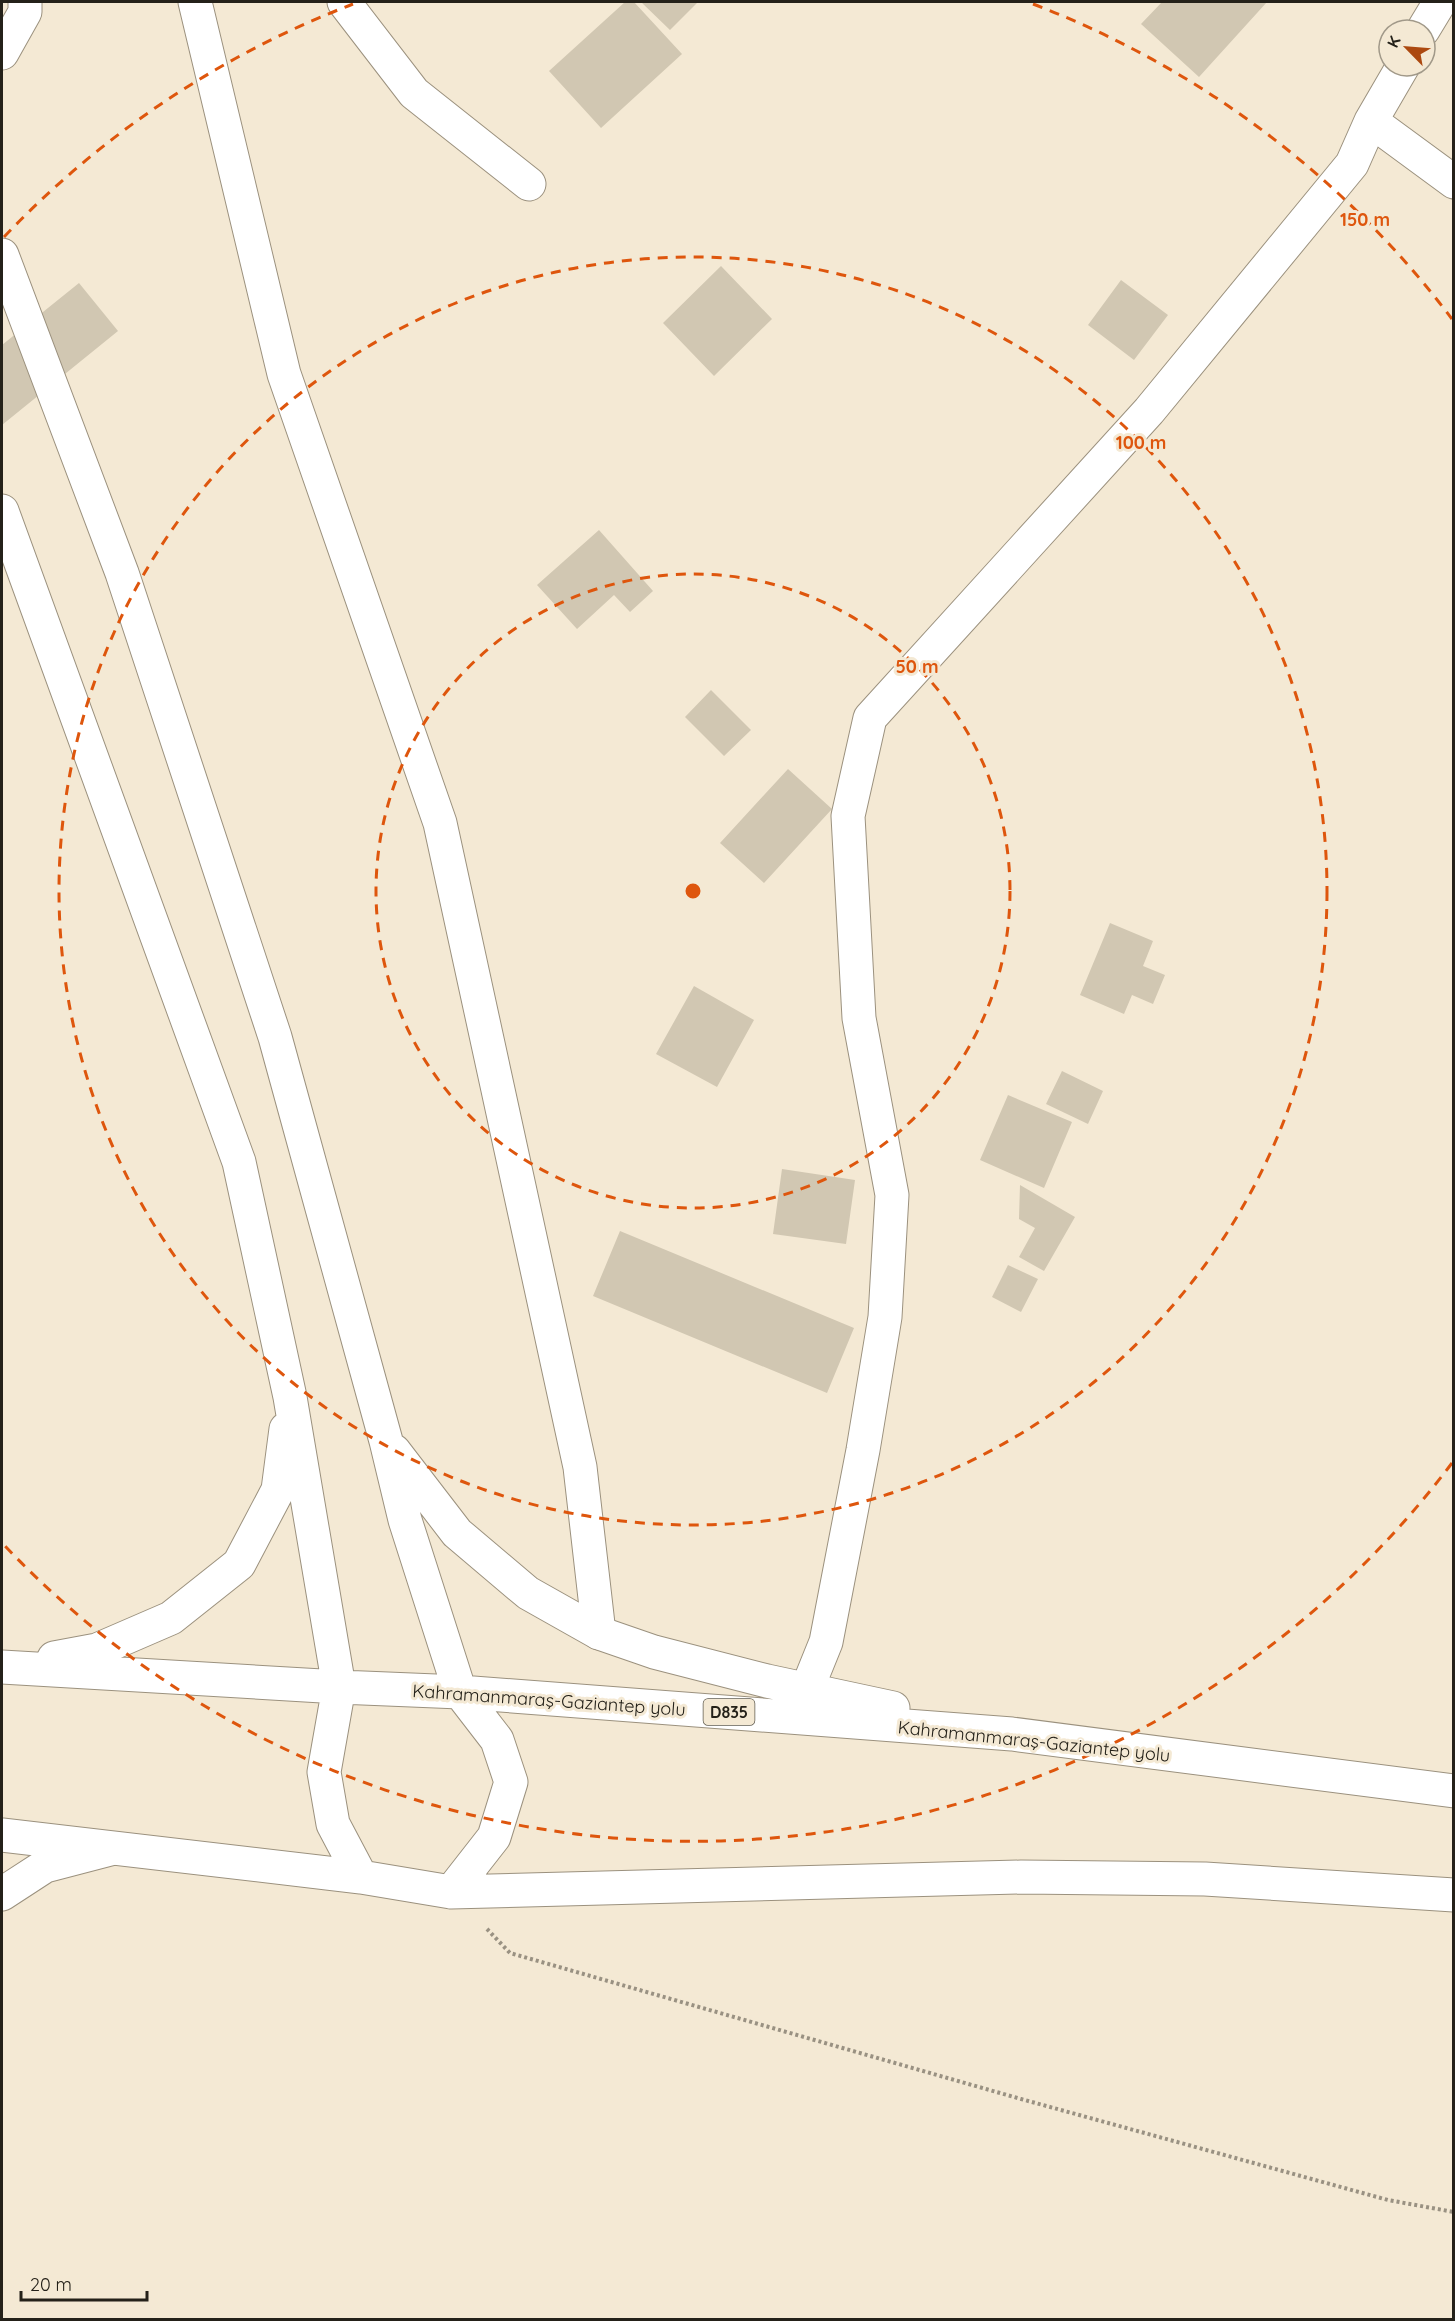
<svg xmlns="http://www.w3.org/2000/svg" width="1455" height="2321" font-family="Quicksand,sans-serif">
	<style>
		.building { fill: #d1c7b2 }
		.lines { fill: none; stroke-linecap: round; stroke-linejoin: round }
		.minor-casing { stroke: #9b917e; stroke-width: 35 }
		.highway-casing { stroke: #9b917e; stroke-width: 35 }
		.path { stroke: #999182; stroke-width: 4; stroke-dasharray: 3 3; stroke-linecap: butt }
		.minor { stroke: #fff; stroke-width: 33 }
		.highway { stroke: #fff; stroke-width: 33 }
		.ring { fill: none; stroke: #de560d; stroke-width: 3; stroke-dasharray: 10 8 }
		.labels { text-anchor: middle; dominant-baseline: central; stroke-width: 6; stroke-linejoin: round; paint-order: stroke }
		.shield { fill: #f4e9d4; stroke: #625d51; stroke-width: 1.5 }
		.shield-label { font-size: 16px; font-weight: bold; fill: #242119 }
		.street-label { font-size: 18px; fill: #242119; stroke: #f4e9d4 }
		.centre { fill: #de560d; stroke: #f4e9d4; stroke-width: 3 }
		.ring-label { font-size: 18px; text-anchor: middle; font-weight: bold; fill: #de560d; stroke: #f4e9d4; stroke-width: 6; stroke-linejoin: round; paint-order: stroke }
	</style>
	<rect width="100%" height="100%" fill="#f4e9d4"/>
	<path class="building" d="M625,2H634L682,54L601,128L549,71Z
		M641,2H698L670,30Z
		M1162,2H1267L1199,77L1141,24Z
		M721,266L772,319L714,376L663,323Z
		M1121,280L1168,315L1134,360L1088,325Z
		M79,283L118,331L2,425V345Z
		M599,530L653,591L630,612L614,595L577,629L537,585Z
		M711,690L751,730L724,756L685,717Z
		M788,769L832,809L764,883L720,843Z
		M1110,923L1153,941L1143,966L1165,975L1153,1004L1132,995L1124,1014L1080,995Z
		M694,986L754,1020L717,1087L656,1054Z
		M1062,1071L1103,1091L1088,1124L1046,1104Z
		M1008,1095L1072,1122L1044,1188L980,1160Z
		M782,1169L855,1180L846,1244L773,1234Z
		M1020,1185L1075,1217L1044,1271L1019,1257L1035,1228L1019,1219Z
		M620,1231L854,1328L827,1393L593,1296Z
		M1008,1265L1038,1279L1021,1312L992,1297Z"/>
	<g class="lines">
		<defs>
			<path id="minor" d="M195,2L284,374L440,823L580,1467L599,1633
				M344,2L414,93L529,184
				M1423,30L1440,2
				M2,53L25,12V2
				M1371,121L1454,182
				M807,1689L826,1642L863,1450L885,1317L892,1195L859,1018L848,816L870,718L1149,411L1352,164L1371,121L1403,66
				M2,1894L45,1866L110,1849"/>
			<path id="highway" d="M2,255L122,573L275,1037L386,1441L405,1520L460,1692L497,1740L511,1782L494,1837L451,1892
				M2,511L239,1162L290,1397L339,1687L324,1772L333,1824L361,1877
				M394,1451L457,1533L528,1593L599,1633L654,1652L767,1681L893,1708
				M54,1658L97,1650L171,1618L239,1564L278,1490L286,1429
				M2,1667L339,1687L460,1692L1012,1734L1454,1791
				M2,1835L361,1877L451,1892L1021,1877L1205,1879L1454,1895"/>
		</defs>
		<use href="#minor" class="minor-casing"/>
		<use href="#highway" class="highway-casing"/>
		<path class="path" d="M487,1929L510,1953L1021,2099L1388,2200L1454,2212"/>
		<use href="#minor" class="minor"/>
		<use href="#highway" class="highway"/>
	</g>
	<g class="ring">
		<circle cx="693" cy="891" r="317"/>
		<circle cx="693" cy="891" r="634"/>
		<path d="M1452 1463A950 950 0 0 1 4 1545M4 237A950 950 0 0 1 353 4M1033 4A950 950 0 0 1 1452 319"/>
	</g>
	<g class="labels">
		<rect class="shield" x="703.5" y="1699" width="51" height="26" rx="4.5"/>
		<g class="shield-label">
			<text x="729" y="1712">D835</text>
		</g>
		<g class="street-label">
			<text transform="translate(549 1700) rotate(4)">Kahramanmaraş-Gaziantep yolu</text>
			<text transform="translate(1034 1741) rotate(6)">Kahramanmaraş-Gaziantep yolu</text>
		</g>
	</g>
	<circle cx="693" cy="891" r="9" class="centre"/>
	<g class="ring-label">
		<text x="1365" y="226">150 m</text>
		<text x="1141" y="449">100 m</text>
		<text x="917" y="673">50 m</text>
	</g>
	<rect width="1455" height="2321" fill="none" stroke="#242119" stroke-width="6"/>
	<g transform="translate(1407 48) rotate(295)"><circle r="28" fill="#f4e9d4" stroke="#a19989" stroke-width="1.5"/>
	<path d="M0-4.5L10 22L0 15L-10 22Z" fill="#ac4910"/>
	<text y="-9" font-size="16" font-weight="bold" text-anchor="middle" fill="#242119">K</text>
	</g>
	<path d="M21 2291v9h126v-9" fill="none" stroke="#242119" stroke-width="3"/>
	<text x="30" y="2291" font-size="18" fill="#242119" stroke="#f4e9d4" stroke-width="4.5" paint-order="stroke">20 m</text>
</svg>
